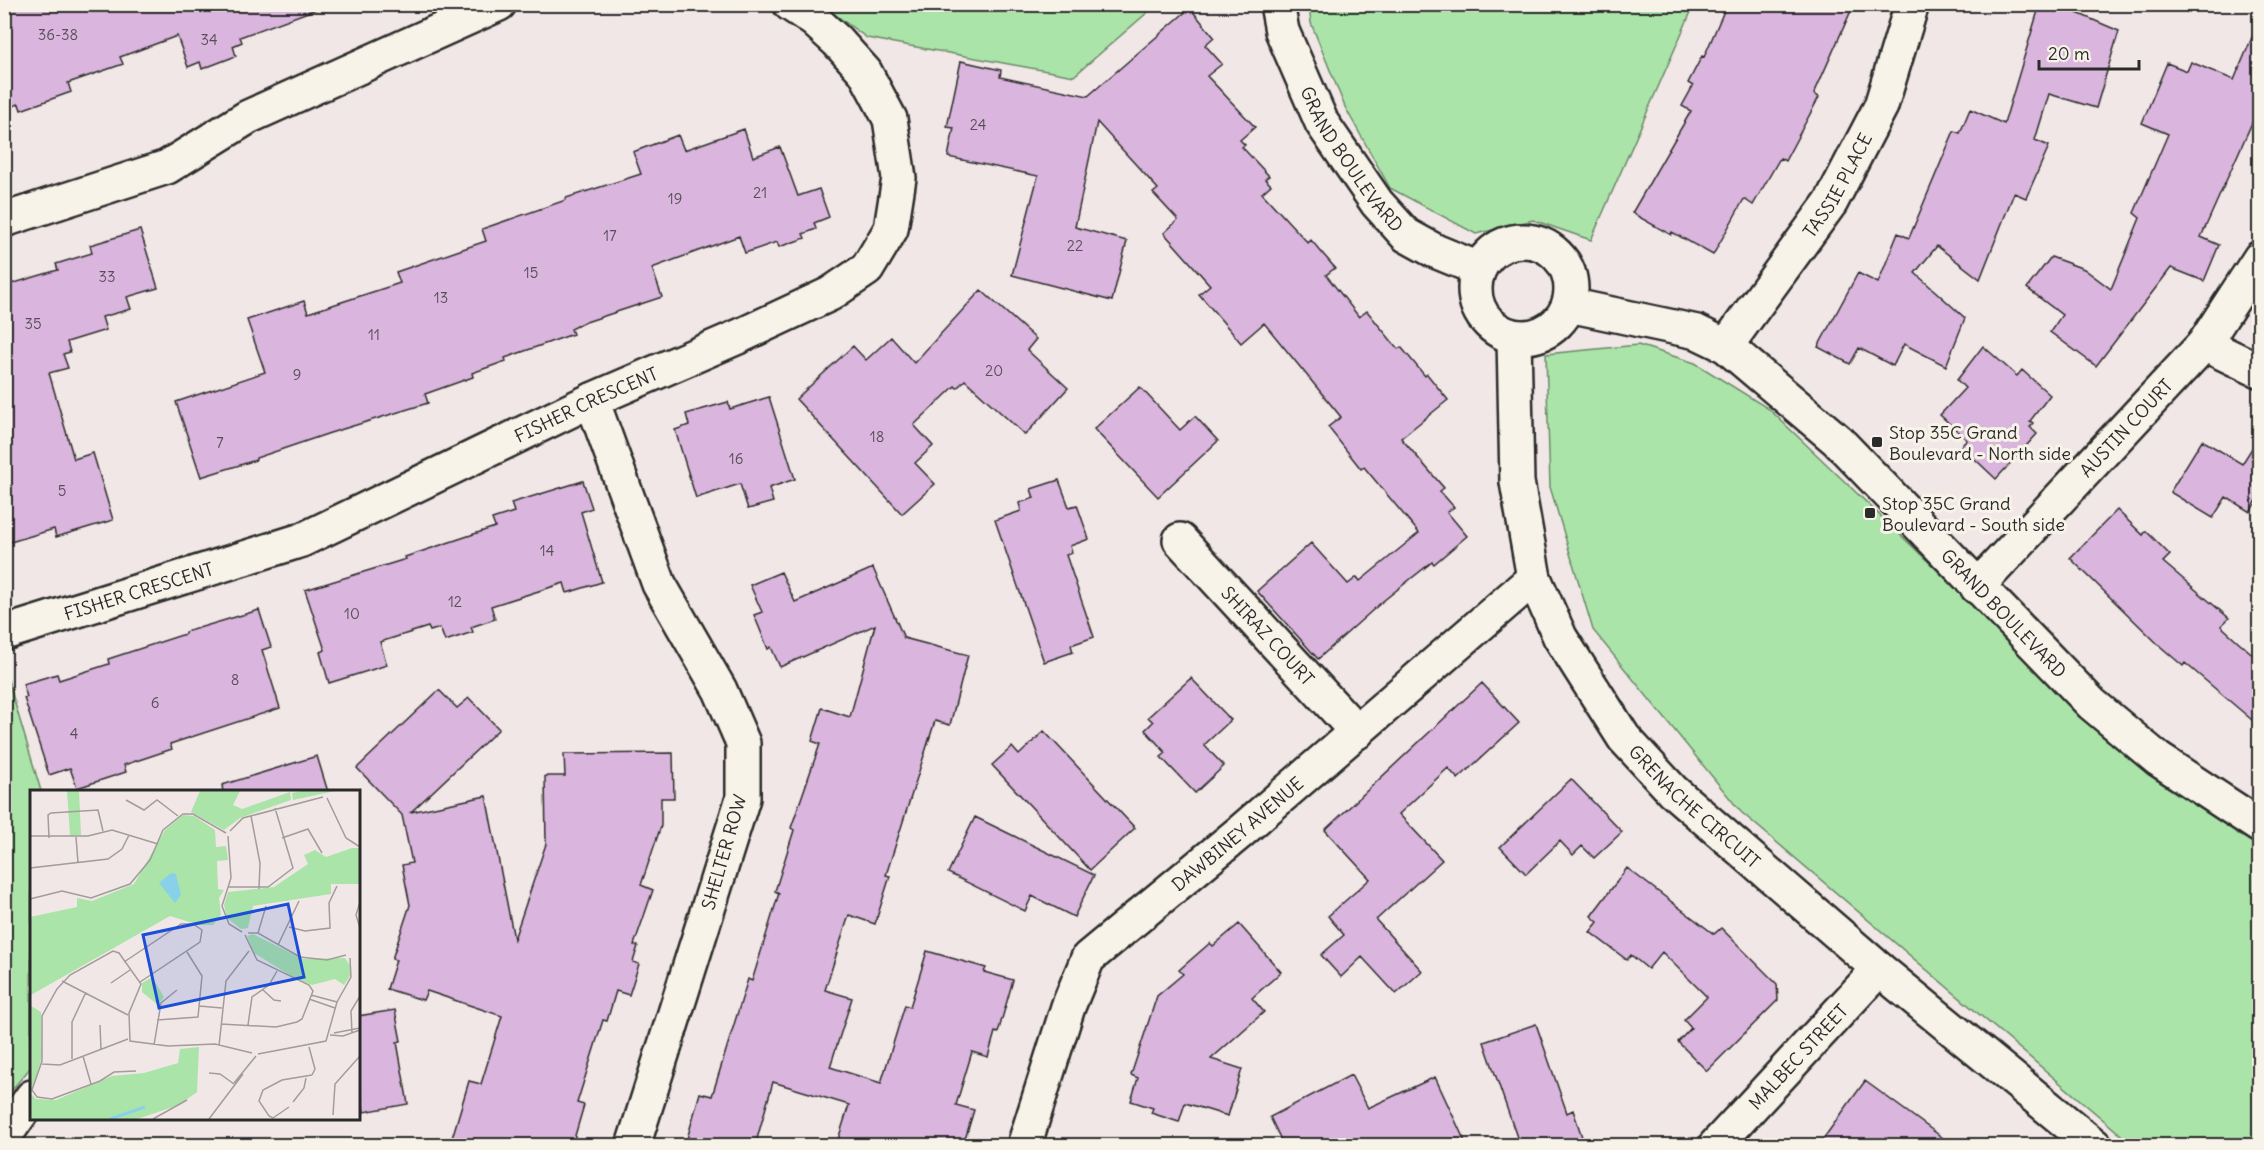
<svg xmlns="http://www.w3.org/2000/svg" width="2264" height="1150" font-family="Delius,sans-serif">
	<style>
		.green { fill: #abe4a8; stroke: #6b886a; stroke-width: 1.5 }
		.building { fill: #dab5de; stroke: #2b2b2b; stroke-width: 1.5 }
		.lines { fill: none; stroke-linecap: round; stroke-linejoin: round }
		.minor-casing { stroke: #2b2b2b; stroke-width: 38 }
		.minor { stroke: #f7f3e8; stroke-width: 33 }
		.poi-dot { fill: #2b2b2b; stroke: #f7f3e8; stroke-width: 2 }
		.labels { text-anchor: middle; dominant-baseline: central; stroke-width: 6; stroke-linejoin: round; paint-order: stroke }
		.number-label { font-size: 15px; fill: #574e58 }
		.street-label { font-size: 18px; fill: #2b2b2b; stroke: #f7f3e8 }
		.poi-label { font-size: 18px; fill: #2b2b2b; stroke: #f7f3e8; text-anchor: start }
		.inset-river { fill: none; stroke: #88d1e9; stroke-width: 3 }
		.inset-road { fill: none; stroke: #a29c9b; stroke-width: 1.5 }
		.view { fill: #1d4ed8; fill-opacity: 0.15; stroke: #1d4ed8; stroke-width: 3 }
		.inset-edge { fill: none; stroke: #2b2b2b; stroke-width: 3 }
	</style>
	<rect width="100%" height="100%" fill="#f1e7e6"/>
	<filter id="ink" filterUnits="userSpaceOnUse"><feTurbulence type="fractalNoise" baseFrequency=".0167" numOctaves="2"/><feDisplacementMap in="SourceGraphic" scale="12" xChannelSelector="R" yChannelSelector="G"/><feConvolveMatrix kernelMatrix="1 2 1 2 8 2 1 2 1" color-interpolation-filters="sRGB"/></filter>
	<g filter="url(#ink)">
		<path class="green" d="M822,5H1156L1074,76L867,38Z
			M1309,5V4L1694,5L1591,240L1533,220L1476,234L1390,188L1345,107L1311,23Z
			M1638,345L1695,363L1769,409L2129,754L2259,840V1145H2133L1741,812L1593,630L1550,487L1546,354Z
			M5,670L41,791L32,792L31,1067L5,1098Z"/>
		<path class="building" d="M4,4H319V8L240,37L242,42L233,46L236,56L202,69L200,62L188,67L177,36L120,57L123,64L68,83L71,92L21,110L19,104L4,109Z
			M1727,4H1854L1814,94L1819,97L1785,161L1780,158L1753,205L1744,199L1713,255L1672,232L1671,235L1632,213L1691,111L1682,106L1693,86L1688,83L1702,56L1704,57Z
			M2040,4H2056L2119,31L2096,108L2049,94L2035,140L2049,146L2026,198L2014,193L1980,279L1937,246L1915,273L1965,318L1946,366L1904,344L1893,366L1859,348L1850,364L1818,347L1858,273L1878,283L1898,233L1909,238L1954,131L1960,133L1970,109L2004,124Z
			M1190,8L1214,37L1205,45L1222,64L1207,76L1255,127L1240,140L1245,145L1242,147L1269,176L1265,179L1271,185L1262,193L1308,243L1311,240L1335,268L1326,275L1359,317L1367,311L1398,349L1401,347L1425,376L1427,374L1448,400L1401,438L1444,488L1440,491L1454,507L1447,512L1467,536L1434,564L1432,562L1383,601L1318,659L1257,591L1311,543L1348,584L1357,577L1360,581L1419,533L1364,467L1361,469L1328,427L1341,417L1264,323L1241,343L1199,294L1210,285L1164,233L1178,220L1153,193L1158,189L1097,122L1075,227L1127,241L1112,301L1012,275L1038,176L948,157L954,128L947,127L961,61L1001,70L1000,77L1088,96Z
			M2259,21V107L2201,237L2219,245L2204,281L2171,268L2096,366L2050,332L2062,315L2027,288L2051,257L2084,269L2111,289L2140,218L2134,213L2168,134L2142,123L2167,63L2187,71L2191,62L2234,80Z
			M744,129L753,157L780,147L798,196L819,189L829,217L814,223L816,229L803,234L805,238L779,247L777,242L745,253L739,236L652,268L662,297L583,323L571,329L573,334L505,358L506,361L472,373L473,377L425,394L428,403L330,433L256,458V460L201,477L176,402L265,372L247,320L304,301L308,313L400,283L396,272L486,241L482,229L566,200V198L641,174L633,152L678,135L684,150Z
			M140,230L158,288L127,297L131,309L102,317L106,330L67,342L70,352L63,354L68,368L49,373L74,459L93,453L113,520L56,537L54,529L4,544V286L58,270L56,264L92,253L90,245Z
			M981,290L1036,339L1027,350L1068,388L1025,435L965,380L957,388L955,386L914,425L933,446L915,463L935,484L902,514L796,399L853,346L866,360L891,337L914,363Z
			M1983,346L2017,376L2022,370L2050,395L2030,421L2033,423L2030,427L2037,434L1996,479L1961,446L1967,440L1940,415L1965,388L1957,380Z
			M1140,387L1180,430L1195,416L1218,441L1158,497L1094,429Z
			M769,397L795,479L769,488L773,502L748,509L740,484L696,498L675,430L689,425L686,414L728,402L730,409Z
			M2259,437V497L2250,512L2226,497L2213,518L2170,492L2202,440L2242,464Z
			M1059,480L1069,507L1077,505L1089,539L1070,546L1072,553L1066,555L1094,637L1071,645L1073,652L1044,662L995,520L1021,511L1019,503L1034,498L1031,489Z
			M583,481L592,508L581,512L602,582L567,593L564,583L491,606L495,619L471,627L473,632L445,641L440,628L430,631L428,627L380,642L387,665L329,683L320,652L325,650L305,590L406,559L405,557L495,527L492,519L514,512L511,503Z
			M2117,510L2143,535L2146,531L2170,555L2163,562L2229,618L2221,626L2259,660V726L2185,663L2183,666L2161,647L2070,558Z
			M873,568L904,638L968,655L950,725L935,721L886,875L890,876L875,924L849,915L825,990L852,998L830,1067L881,1083L905,1005L910,1007L927,951L986,968L984,972L1013,980L998,1033L995,1032L988,1057L972,1052L956,1105L974,1110L963,1146H836L849,1105L773,1082L755,1146H685L700,1093L712,1096L748,979L752,981L779,893L775,891L794,830L791,828L820,744L812,741L822,708L850,717L875,625L780,667L771,647L768,649L754,615L762,612L750,585L781,572L795,602Z
			M259,610L271,647L262,650L280,708L170,744L172,749L124,765L126,772L77,788L70,768L49,775L24,698L27,697L23,684L57,674L59,680L109,664L108,659L185,634V632Z
			M1191,678L1231,720L1204,745L1224,766L1195,793L1161,757L1166,753L1145,730L1153,722L1148,717Z
			M1482,683L1519,723L1458,779L1448,768L1399,814L1442,860L1376,920L1422,971L1396,994L1362,957L1341,977L1321,955L1344,935L1328,916L1370,879L1325,830Z
			M439,690L457,708L469,698L499,729L411,812L486,796L514,939L546,844L545,776H565L564,754L673,753L674,798H661V826L641,885L653,890L634,945L638,946L633,962L639,964L629,995L616,991L607,1021L603,1020L577,1103L584,1105L572,1146H476L452,1138L469,1081L481,1084L502,1016L427,991L423,1000L387,989L396,960L392,959L410,905L402,865L412,863L402,815L357,768Z
			M1044,731L1135,828L1090,870L992,765L1012,747L1019,755Z
			M317,756L328,792H223L222,785Z
			M1571,779L1622,832L1594,858L1582,846L1573,855L1560,841L1526,874L1500,847Z
			M975,817L1094,875L1074,917L1032,896L1025,911L948,873Z
			M1627,868L1714,934L1721,928L1777,984L1778,1000L1707,1071L1678,1042L1691,1028L1684,1020L1707,997L1662,952L1648,969L1631,955L1627,960L1590,932L1598,922L1591,916Z
			M1239,924L1281,972L1252,998L1264,1012L1211,1059L1242,1069L1228,1116L1185,1103L1179,1122L1151,1113L1153,1108L1131,1101L1138,1078L1131,1075L1157,996L1183,974L1179,970L1210,943L1213,946Z
			M395,1010L401,1041L397,1042L408,1104L364,1112L358,1078V1016Z
			M1536,1024L1567,1113L1573,1110L1585,1146H1520L1484,1042Z
			M1351,1075L1368,1108L1435,1077L1467,1146H1284L1270,1117Z
			M1865,1081L1954,1146H1818Z"/>
		<g class="lines">
			<defs>
				<g id="minor">
					<path id="s1" d="M1277,4L1282,31L1322,123L1377,203L1406,235L1435,251L1479,269"/>
					<path d="M4,220L167,167L248,117L499,4"/>
					<circle cx="1523" cy="289" r="48"/>
					<path id="s2" d="M1569,305L1697,332L1726,346L1837,440L2092,704L2158,759L2260,826"/>
					<path id="s3" d="M1514,337L1517,482L1534,578L1560,637L1624,738L1673,791L1879,969L2095,1146"/>
					<path d="M2204,344L2260,371"/>
					<path id="s4" d="M1726,346L1831,202L1881,106L1912,4"/>
					<path d="M592,400L659,584L720,690L743,743V798L633,1146"/>
					<path id="s5" d="M1180,540L1357,732"/>
					<path id="s6" d="M1977,587L2204,344L2260,258"/>
					<path id="s7" d="M4,633L302,540L592,400L740,336L830,294L867,269L891,229L899,178L890,119L865,72L837,41L814,20L790,4"/>
					<path d="M4,1137L32,1097"/>
					<path id="s8" d="M1024,1146L1068,1007L1088,958L1239,833L1534,578"/>
					<path id="s9" d="M1715,1146L1879,969"/>
				</g>
			</defs>
			<use href="#minor" class="minor-casing"/>
			<use href="#minor" class="minor"/>
		</g>
	</g>
	<g class="poi-dot">
		<rect x="1871" y="436" width="12" height="12" rx="3"/>
		<rect x="1864" y="507" width="12" height="12" rx="3"/>
	</g>
	<g class="labels">
		<g class="number-label">
			<text x="58" y="34">36-38</text>
			<text x="209" y="39">34</text>
			<text x="978" y="124">24</text>
			<text x="760" y="192">21</text>
			<text x="675" y="198">19</text>
			<text x="610" y="235">17</text>
			<text x="1075" y="245">22</text>
			<text x="531" y="272">15</text>
			<text x="107" y="276">33</text>
			<text x="441" y="297">13</text>
			<text x="33" y="323">35</text>
			<text x="374" y="334">11</text>
			<text x="994" y="370">20</text>
			<text x="297" y="374">9</text>
			<text x="877" y="436">18</text>
			<text x="220" y="442">7</text>
			<text x="736" y="458">16</text>
			<text x="62" y="490">5</text>
			<text x="547" y="550">14</text>
			<text x="455" y="601">12</text>
			<text x="352" y="613">10</text>
			<text x="235" y="679">8</text>
			<text x="155" y="702">6</text>
			<text x="74" y="733">4</text>
		</g>
		<g class="street-label">
			<text stroke="none"><textPath href="#s1" startOffset="174">GRAND BOULEVARD</textPath></text>
			<text stroke="none"><textPath href="#s4" startOffset="196">TASSIE PLACE</textPath></text>
			<text stroke="none"><textPath href="#s7" startOffset="627">FISHER CRESCENT</textPath></text>
			<text stroke="none"><textPath href="#s6" startOffset="218">AUSTIN COURT</textPath></text>
			<text stroke="none"><textPath href="#s7" startOffset="141">FISHER CRESCENT</textPath></text>
			<text stroke="none"><textPath href="#s2" startOffset="549">GRAND BOULEVARD</textPath></text>
			<text stroke="none"><textPath href="#s5" startOffset="130">SHIRAZ COURT</textPath></text>
			<text stroke="none"><textPath href="#s3" startOffset="525">GRENACHE CIRCUIT</textPath></text>
			<text stroke="none"><textPath href="#s8" startOffset="393">DAWBINEY AVENUE</textPath></text>
			<text transform="translate(724 852) rotate(-74)">SHELTER ROW</text>
			<text stroke="none"><textPath href="#s9" startOffset="122">MALBEC STREET</textPath></text>
		</g>
		<g class="poi-label">
			<text x="1889" y="432">Stop 35C Grand<tspan x="1889" dy="21">Boulevard - North side</tspan></text>
			<text x="1882" y="503">Stop 35C Grand<tspan x="1882" dy="21">Boulevard - South side</tspan></text>
		</g>
	</g>
	<g transform="translate(30 790)">
		<rect width="330" height="330" fill="#f1e7e6"/>
		<path d="M37,1H49L51,45L40,46ZM170,1H210L203,15L212,19L260,2L261,10L210,28L194,40L161,22ZM271,1H305L263,10L262,3ZM153,25L164,26L185,40L186,57L196,56L198,70L187,71L188,99L194,100L189,108L191,125L183,135H169L140,126L1,205V216L11,222L12,267L1,304L6,309L26,310L82,286L114,283L148,273L150,259L169,257L167,302L149,315L107,329H0V127L47,117V108L62,111L104,94L135,40ZM322,58H330V94H301V104L223,116L218,138L211,139L197,128L194,115L198,102L244,97L278,74L274,65L285,60L296,67ZM223,144L273,169L315,168L321,177L320,186L314,195L305,189L282,195L266,189L224,163L217,146ZM122,187L134,207L128,215L112,202V193Z" fill="#abe4a8"/>
		<path d="M141,83L146,84L151,105L145,113L129,93Z" fill="#88d1e9"/>
		<path class="inset-river" d="M80,329L115,317"/>
		<path class="inset-road" d="M297,8L316,48L330,57M96,10L114,20L127,10L148,26M221,26L230,73L229,99M200,41L213,28L293,7M0,46H58L82,40L128,54M198,46L201,88L192,116L199,134L212,142M46,47L48,73M19,48L18,25L21,23L68,20L73,41M252,48L278,39L292,63M0,78L78,69L92,59L99,45M198,97H238L263,78L245,18M0,109L32,101L61,108L100,94L120,70L133,40L153,24H163L196,43M330,112L326,125L330,138M259,137L275,141L300,138L299,113L307,96M218,143H228L270,167L297,170L316,165M228,143L236,116M248,155L269,111M94,172L151,134H163L172,140L170,152L110,192M32,191L98,225M81,193L100,180M233,200L244,210L251,211M281,205L307,212M279,209L305,218M169,216L192,218M127,230L168,227L172,186L157,162M191,234L246,237L267,232L272,229L283,201L279,195L227,170L215,145M70,235L71,260M218,235L222,207L239,195L247,181M304,243L330,238M322,243L321,221L330,206M300,245L313,246L330,240M124,255L131,213L147,200M189,256L196,191L219,161M279,257L285,279L282,285M228,264L296,251L307,212L321,187L320,168M53,266L61,294M42,269V232L56,202M12,274L30,275L98,249M106,281L84,282L70,291L22,309L7,307L2,300L12,271V226L27,199L40,185L83,161L89,163L111,194L99,223L100,251L138,256L185,254L222,263M179,283L190,284L204,294M204,293L226,266M263,312L274,298L276,288M259,317L243,328L239,326L229,311L233,300L252,290L282,285M303,325L305,294L330,266M123,329L157,310M179,329L213,284"/>
		<path class="view" d="M258,114L274,187L129,218L113,145Z"/>
		<rect width="330" height="330" class="inset-edge"/>
	</g>
	<rect width="2264" height="1150" fill="none" stroke="#f7f3e8" stroke-width="24"/>
	<rect x="12" y="12" width="2240" height="1126" fill="none" stroke="#2b2b2b" stroke-width="2" filter="url(#ink)"/>
	<path d="M2039 60v9h100v-9" fill="none" stroke="#2b2b2b" stroke-width="3"/>
	<text x="2048" y="60" font-size="18" fill="#2b2b2b" stroke="#f7f3e8" stroke-width="4.5" paint-order="stroke">20 m</text>
</svg>
